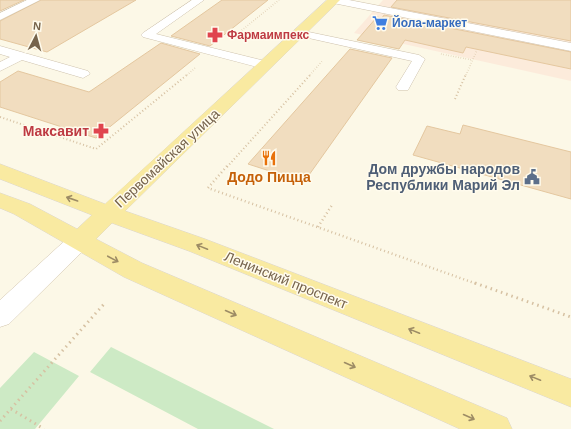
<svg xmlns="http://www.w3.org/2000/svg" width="571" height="429" font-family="Arial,sans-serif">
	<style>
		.commercial { fill: #fcebdb }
		.green { fill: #cdeac5 }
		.building { fill: #f1ddbf; stroke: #e4c79f }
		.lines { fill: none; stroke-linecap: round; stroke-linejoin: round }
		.service-casing { stroke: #cec2ad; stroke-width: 1 }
		.secondary-casing { stroke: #d1c3aa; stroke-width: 1 }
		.primary-casing { stroke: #dbd6d0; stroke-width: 1 }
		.path-far3 { stroke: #d6c1a2; stroke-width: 1.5; stroke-dasharray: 0.5 2; stroke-linecap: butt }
		.path-far2 { stroke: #d6c1a2; stroke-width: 2; stroke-dasharray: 1 2.5; stroke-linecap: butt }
		.path-far1 { stroke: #d6c1a2; stroke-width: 2.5; stroke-dasharray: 1 3; stroke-linecap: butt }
		.path { stroke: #d6c1a2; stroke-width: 3; stroke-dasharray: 1.5 4; stroke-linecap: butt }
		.service { fill: #fff; fill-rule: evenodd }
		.secondary { fill: #fff; fill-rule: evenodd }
		.primary { fill: #f9eaa1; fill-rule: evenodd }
		.oneway { stroke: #9d8c65 }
		.labels { text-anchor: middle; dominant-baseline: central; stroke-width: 3; stroke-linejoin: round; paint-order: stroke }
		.far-shop-label { font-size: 12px; font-weight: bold; fill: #366cbe; stroke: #fffbed; text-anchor: start }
		.far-health-label { font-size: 12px; font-weight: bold; fill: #be3a42; stroke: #fffbed; text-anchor: start }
		.health-label { font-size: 14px; font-weight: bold; fill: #be3a42; stroke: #fffbed; text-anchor: end }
		.street-label { font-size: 14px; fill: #76634b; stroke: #fffbed }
		.service-label { font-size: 14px; font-weight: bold; fill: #4e5e75; stroke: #fffbed; text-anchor: end }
		.food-label { font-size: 14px; font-weight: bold; fill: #c56008; stroke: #fffbed }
	</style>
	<rect width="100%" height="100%" fill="#fcf8e7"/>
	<path class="commercial" d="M383,0H571V81L354,33Z"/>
	<path class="green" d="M111,347L274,429H198L90,372Z
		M34,352L79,376L35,429H0V388Z"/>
	<path class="building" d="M0,0H24L0,11Z
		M41,0H136L47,52L0,39V21Z
		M222,0H268L210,46L171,36Z
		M397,0H571V41L391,7Z
		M384,15L571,52V69L466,47L463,53L405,40L399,49L357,40L377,17L382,18Z
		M161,43L200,54L96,138L0,107V82L18,71L89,92Z
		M350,49L392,58L304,182L248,164Z
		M463,125L571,152V199L413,155L427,126L460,134Z"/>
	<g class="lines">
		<defs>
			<path id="service" d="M27,0H40L0,20V13Z
				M192,0H204L156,34L269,62L271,65L269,68L265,69L143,37L141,35L143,33Z
				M328,0H349L571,43V51L333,3Z
				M299,30L419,55L425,59L408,90H398L396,87L412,61L295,35L293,33Z
				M0,46L88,71L90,74L83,78L22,60L0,71V62L10,57L0,54Z"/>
			<path id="secondary" d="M79,232L87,235L91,241L87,247L9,324L0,327V300L71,235Z"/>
			<path id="primary" d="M327,0H340L125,211L205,239L571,379V407L189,251L112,223L96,239L142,263L507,418L512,429H460L124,277L14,214L0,208V193L30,204L77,229L92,215L0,179V164L105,204Z"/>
		</defs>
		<use href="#service" class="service-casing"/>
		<use href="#secondary" class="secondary-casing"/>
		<use href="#primary" class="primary-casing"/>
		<path class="path-far3" d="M236,35L279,0
			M441,54L472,60
			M187,75L195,68
			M310,75L323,60
			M466,75L477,50"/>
		<path class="path-far2" d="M455,99L466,74
			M0,117L96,149L188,74
			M227,167L311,74"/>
		<path class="path-far1" d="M227,166L208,188L477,284
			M318,227L332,205"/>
		<path class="path" d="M475,283L571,317
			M11,409L44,429
			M0,421L104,304"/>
		<use href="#service" class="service"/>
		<use href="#secondary" class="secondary"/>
		<use href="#primary" class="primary"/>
	</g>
	<defs><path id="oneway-shaft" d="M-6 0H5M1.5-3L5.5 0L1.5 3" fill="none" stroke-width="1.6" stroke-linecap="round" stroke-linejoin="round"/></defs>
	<g class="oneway">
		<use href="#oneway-shaft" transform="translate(72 199) rotate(-161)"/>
		<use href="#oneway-shaft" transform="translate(202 247) rotate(-158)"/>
		<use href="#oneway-shaft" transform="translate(113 259) rotate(28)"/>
		<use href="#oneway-shaft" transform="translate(231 313) rotate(24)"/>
		<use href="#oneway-shaft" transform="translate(414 331) rotate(-158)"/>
		<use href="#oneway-shaft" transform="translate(350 365) rotate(24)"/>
		<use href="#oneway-shaft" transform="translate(535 378) rotate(-158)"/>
		<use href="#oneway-shaft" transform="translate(469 417) rotate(24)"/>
	</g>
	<defs>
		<symbol id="supermarket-bare" viewBox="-9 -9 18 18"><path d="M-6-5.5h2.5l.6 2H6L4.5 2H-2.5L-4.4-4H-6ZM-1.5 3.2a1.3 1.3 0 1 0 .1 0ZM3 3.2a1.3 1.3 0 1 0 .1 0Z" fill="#3f7fe0" stroke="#fffbed" stroke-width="2.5" paint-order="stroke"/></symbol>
		<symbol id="pharmacy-bare" viewBox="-9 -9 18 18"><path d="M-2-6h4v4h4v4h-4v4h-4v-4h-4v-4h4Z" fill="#e0444e" stroke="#fffbed" stroke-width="2.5" paint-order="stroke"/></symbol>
		<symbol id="restaurant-bare" viewBox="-9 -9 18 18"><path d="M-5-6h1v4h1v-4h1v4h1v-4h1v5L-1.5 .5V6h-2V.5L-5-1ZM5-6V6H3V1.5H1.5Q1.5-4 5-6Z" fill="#e8710a" stroke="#fffbed" stroke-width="2.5" paint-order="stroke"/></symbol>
		<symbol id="civic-bare" viewBox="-9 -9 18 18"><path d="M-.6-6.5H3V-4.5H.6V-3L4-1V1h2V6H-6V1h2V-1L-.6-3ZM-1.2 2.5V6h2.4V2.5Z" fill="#5c6f8a" stroke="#fffbed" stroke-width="2.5" paint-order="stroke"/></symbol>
	</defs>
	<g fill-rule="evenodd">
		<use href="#supermarket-bare" x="369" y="12" width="22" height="22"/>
		<use href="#pharmacy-bare" x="204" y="24" width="22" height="22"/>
		<use href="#pharmacy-bare" x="90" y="120" width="22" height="22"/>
		<use href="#restaurant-bare" x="258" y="147" width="22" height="22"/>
		<use href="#civic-bare" x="521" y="166" width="22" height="22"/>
	</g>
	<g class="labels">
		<g class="far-shop-label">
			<text x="392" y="23">Йола-маркет</text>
		</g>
		<g class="far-health-label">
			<text x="227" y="35">Фармаимпекс</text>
		</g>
		<g class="health-label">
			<text x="89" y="131">Максавит</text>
		</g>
		<g class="street-label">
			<text transform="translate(167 158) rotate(-43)">Первомайская улица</text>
			<text transform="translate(286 280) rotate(22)">Ленинский проспект</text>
		</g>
		<g class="service-label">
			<text x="520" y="169">Дом дружбы народов<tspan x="520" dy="16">Республики Марий Эл</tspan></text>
		</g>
		<g class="food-label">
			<text x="269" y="177">Додо Пицца</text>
		</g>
	</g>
	<g transform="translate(36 36) rotate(6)" stroke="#fffbed" stroke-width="3" paint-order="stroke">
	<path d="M0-3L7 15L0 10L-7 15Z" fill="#76634b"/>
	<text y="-6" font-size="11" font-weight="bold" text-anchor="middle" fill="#76634b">N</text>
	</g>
</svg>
